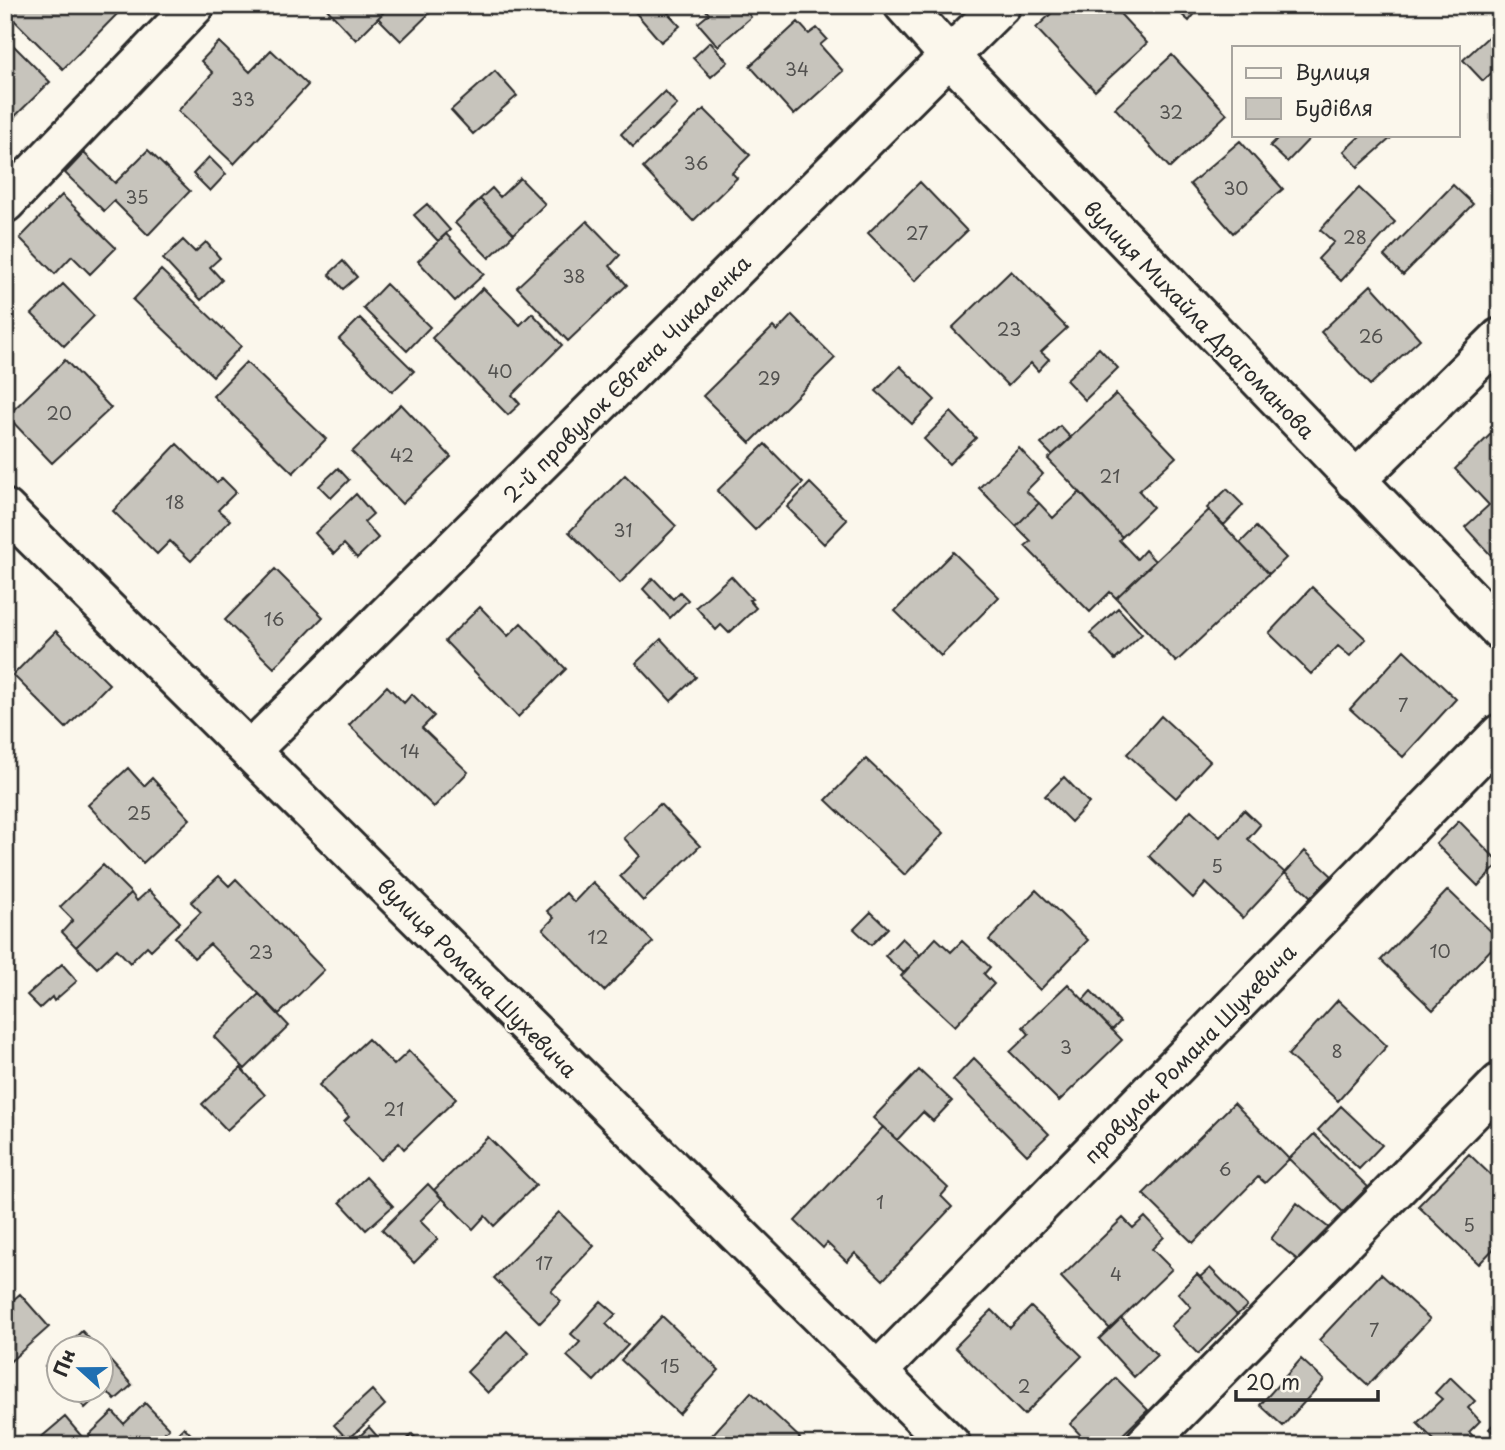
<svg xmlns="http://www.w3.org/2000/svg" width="1505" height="1450" font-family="'Playpen Sans',sans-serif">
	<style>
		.building { fill: #c7c4bc; stroke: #2b2b2b; stroke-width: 2 }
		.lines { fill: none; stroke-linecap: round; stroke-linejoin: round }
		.street-casing { stroke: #2b2b2b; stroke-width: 44 }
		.street { stroke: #fbf7ec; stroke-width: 38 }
		.labels { text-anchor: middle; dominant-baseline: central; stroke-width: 5; stroke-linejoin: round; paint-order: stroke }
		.number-label { font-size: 18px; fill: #52514f }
		.street-label { font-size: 21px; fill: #2b2b2b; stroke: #fbf7ec }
	</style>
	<rect width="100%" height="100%" fill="#fbf7ec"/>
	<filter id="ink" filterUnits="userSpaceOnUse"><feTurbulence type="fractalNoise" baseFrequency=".0143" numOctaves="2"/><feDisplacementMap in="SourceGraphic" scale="14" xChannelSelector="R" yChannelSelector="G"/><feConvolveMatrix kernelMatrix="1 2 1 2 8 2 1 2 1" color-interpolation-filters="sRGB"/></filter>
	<g filter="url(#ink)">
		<path class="building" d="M19,5H126L63,69L9,15Z
			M323,5H391L356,40Z
			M391,5H434L436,7L401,41L378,18Z
			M629,5H677L668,13L680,26L661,42Z
			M709,5H741L751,17L718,46L698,23L709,14L705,9Z
			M1060,5H1112L1147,43L1095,91L1036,28Z
			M1171,5H1202L1189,21Z
			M5,20L12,27L5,34Z
			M798,22L809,34L817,28L827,39L820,45L843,71L794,115L750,66Z
			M1500,26V65L1483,81L1463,60Z
			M5,37L50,82L5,126Z
			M219,42L250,72L271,50L308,85L234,164L178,111L213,73L201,61Z
			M710,42L728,62L711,77L693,58Z
			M1172,55L1227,114L1170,168L1115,108Z
			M495,71L517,96L473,134L451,110Z
			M665,91L677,105L633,147L621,134Z
			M704,109L750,155L732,173L737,178L693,221L643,168Z
			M1281,135H1313L1287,162L1270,146Z
			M1361,135H1388L1391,138L1358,167L1344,151Z
			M1500,136V151L1493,143Z
			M1240,141L1283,189L1233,233L1190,184Z
			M148,150L190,191L148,235L114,201L104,211L65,173L84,153L115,183Z
			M209,157L226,174L210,191L193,174Z
			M520,178L545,204L514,234L480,199L492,188L500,197Z
			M920,182L967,231L915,281L868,233Z
			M1453,185L1473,204L1403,275L1384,256Z
			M1359,188L1395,222L1341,281L1318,259L1334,242L1320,230Z
			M62,195L116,248L90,274L72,256L55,274L20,238Z
			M480,199L514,234L489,258L455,223Z
			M427,204L450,230L438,241L414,215Z
			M587,221L620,255L610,266L627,285L568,341L517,287Z
			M446,234L484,274L455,301L418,261Z
			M183,240L195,252L206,242L220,258L210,267L222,280L201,300L163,259Z
			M343,261L357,277L343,289L329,274Z
			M161,270L241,346L213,376L133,300Z
			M1011,271L1067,328L1041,352L1049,359L1038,371L1031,363L1008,386L952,328Z
			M63,284L94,316L64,346L32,314Z
			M386,284L430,327L407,351L363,308Z
			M1371,285L1420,339L1370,385L1321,332Z
			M483,288L520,325L532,313L562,345L512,395L520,404L508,415L432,338Z
			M792,315L835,358L750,443L703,396L773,327L777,331Z
			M360,318L414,371L392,392L339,339Z
			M1099,348L1118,368L1085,400L1066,380Z
			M65,360L111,408L52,463L7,416Z
			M246,362L326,439L293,473L213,396Z
			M900,366L935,400L912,424L876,391Z
			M1116,394L1176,457L1139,491L1153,507L1122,537L1048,459Z
			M401,404L451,457L402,504L352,452Z
			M951,412L976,438L949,464L924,439Z
			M1060,426L1071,438L1052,455L1041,444Z
			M1495,430L1500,435L1498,563L1465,527L1489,505L1455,469Z
			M177,444L217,483L222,478L236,492L218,510L230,520L191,561L170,541L157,554L113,511Z
			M765,444L803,483L755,530L717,491Z
			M1019,448L1043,474L1026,491L1039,503L1016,526L979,488Z
			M338,468L349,480L331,498L319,486Z
			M625,475L676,526L620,583L569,532Z
			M810,483L847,520L824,544L787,507Z
			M1227,489L1243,505L1224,525L1207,508Z
			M1080,492L1122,537L1119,540L1137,559L1145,550L1155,561L1116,598L1110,592L1090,612L1025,546L1031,541L1016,526L1039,503L1053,518Z
			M356,494L373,514L364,522L378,538L357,558L344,544L334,554L315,533Z
			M1209,510L1269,574L1176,662L1116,598Z
			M1256,527L1286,558L1269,574L1240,543Z
			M953,552L999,597L941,656L895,611Z
			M275,569L323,617L274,668L225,620Z
			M731,576L752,599L749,600L756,608L729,633L721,625L716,630L696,607Z
			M653,578L673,599L680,592L688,600L670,618L643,589Z
			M1312,587L1366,639L1350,656L1338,646L1311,674L1269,633Z
			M480,607L508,636L521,623L566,669L518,717L445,641Z
			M1118,608L1142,634L1115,660L1090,633Z
			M56,631L109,684L66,728L13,675Z
			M661,639L696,677L671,701L636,663Z
			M1404,650L1456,699L1403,757L1350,709Z
			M387,686L404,703L412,694L434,716L422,728L468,772L434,807L349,725Z
			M5,697L13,704L5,712Z
			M1161,716L1210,761L1176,798L1127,754Z
			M866,759L944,833L905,875L826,800Z
			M128,768L144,786L152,778L190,819L143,863L88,805Z
			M1064,777L1089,803L1071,822L1045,796Z
			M660,804L700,846L643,901L620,876L640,856L624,838Z
			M1191,810L1220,837L1244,810L1260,825L1248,839L1285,873L1243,918L1206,883L1193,898L1149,856Z
			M1459,821L1500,863L1478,886L1436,844Z
			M1305,851L1332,876L1311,897L1285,873Z
			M103,865L131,893L76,947L62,932L73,920L60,907Z
			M219,876L229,886L236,879L324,970L279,1014L210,944L194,958L175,937L201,912L191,902Z
			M593,882L653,942L604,991L543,929L554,918L547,911L566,893L574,902Z
			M149,890L180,922L151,950L147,946L130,963L117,949L97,968L76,947L131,893L137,901Z
			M1036,890L1088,940L1040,990L989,940Z
			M1448,890L1500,940L1433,1010L1381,960Z
			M871,912L888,928L871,945L854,929Z
			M902,938L920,955L904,973L885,956Z
			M936,938L951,952L962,941L990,967L984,974L994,984L955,1026L901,976Z
			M62,964L77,981L54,1001L52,997L40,1008L27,995Z
			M1068,984L1122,1040L1059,1101L1010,1052L1029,1034L1023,1027Z
			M1091,991L1120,1022L1112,1030L1083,1000Z
			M259,994L289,1026L245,1069L214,1037Z
			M1338,1000L1387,1046L1338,1101L1288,1055Z
			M368,1039L394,1065L409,1051L456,1099L404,1149L399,1143L381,1160L344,1122L349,1117L319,1085Z
			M974,1058L1049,1134L1027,1155L953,1080Z
			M241,1068L265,1095L227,1130L202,1104Z
			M919,1070L952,1101L933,1121L923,1112L897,1140L873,1118Z
			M1234,1103L1289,1159L1265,1183L1258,1177L1193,1243L1143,1194Z
			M1341,1106L1382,1145L1359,1169L1318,1130Z
			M883,1127L948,1188L941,1196L952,1207L883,1280L855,1253L847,1262L827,1243L823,1248L795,1221Z
			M1314,1134L1368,1187L1343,1212L1289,1159Z
			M488,1137L536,1185L494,1226L485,1216L473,1229L434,1190Z
			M1469,1154L1500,1184V1242L1479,1264L1418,1206Z
			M366,1177L393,1206L366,1230L340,1202Z
			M428,1184L442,1199L420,1221L438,1239L414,1263L382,1230Z
			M1297,1203L1329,1228L1303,1264L1271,1239Z
			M559,1212L594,1246L551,1291L561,1301L540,1323L494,1278Z
			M1145,1217L1164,1237L1152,1249L1172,1269L1110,1329L1061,1277L1123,1218L1133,1228Z
			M1210,1268L1247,1306L1237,1315L1200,1277Z
			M1197,1274L1237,1315L1198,1354L1171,1326L1191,1307L1178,1293Z
			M1381,1274L1430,1319L1368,1385L1319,1340Z
			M20,1294L49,1327L5,1366V1307Z
			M601,1301L616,1314L606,1324L628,1345L594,1381L567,1356L580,1342L571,1334Z
			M1031,1307L1082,1356L1024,1415L955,1347L992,1310L1010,1328Z
			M662,1316L719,1370L679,1414L621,1360Z
			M1121,1318L1157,1355L1134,1377L1099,1339Z
			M82,1331L98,1348H64Z
			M507,1331L529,1353L488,1393L467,1372Z
			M102,1352L132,1385L115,1400L105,1389L85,1408L69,1390H102Z
			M60,1353V1381L45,1366Z
			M1301,1359L1324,1380L1283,1426L1260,1405Z
			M1450,1377L1475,1401L1468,1408L1480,1421L1469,1432L1476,1439L1471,1445H1439L1417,1423L1442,1399L1435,1393Z
			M1116,1378L1148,1410L1112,1445H1090L1070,1424Z
			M372,1390L385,1405L348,1440L334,1425Z
			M751,1392L800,1438L794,1445H703Z
			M145,1403L169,1428L152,1445H98L89,1435L113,1412L124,1424Z
			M65,1417L89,1445H32Z
			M1500,1417V1438L1489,1429Z
			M184,1427L201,1445H167Z
			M369,1427L384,1444L351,1445Z
			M412,1434L422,1445H402Z"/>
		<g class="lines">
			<defs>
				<path id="street" d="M904,5L950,57L1500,630
					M5,203L195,5
					M1355,481L1500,338
					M5,509L951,1445
					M250,751L1001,5
					M877,1372L1500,734
					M1145,1445L1500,1083"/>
			</defs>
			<use href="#street" class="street-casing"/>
			<use href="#street" class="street"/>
		</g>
	</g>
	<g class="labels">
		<g class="number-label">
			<text x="797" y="68">34</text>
			<text x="243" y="98">33</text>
			<text x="1171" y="111">32</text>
			<text x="696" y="162">36</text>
			<text x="1236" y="187">30</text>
			<text x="137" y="196">35</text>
			<text x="917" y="232">27</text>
			<text x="1355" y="236">28</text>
			<text x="574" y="275">38</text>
			<text x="1009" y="328">23</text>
			<text x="1371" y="335">26</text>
			<text x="500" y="370">40</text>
			<text x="769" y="377">29</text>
			<text x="59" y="412">20</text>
			<text x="402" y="454">42</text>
			<text x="1110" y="475">21</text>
			<text x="175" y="501">18</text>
			<text x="623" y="529">31</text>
			<text x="274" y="618">16</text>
			<text x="1403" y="704">7</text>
			<text x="410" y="750">14</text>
			<text x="139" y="812">25</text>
			<text x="1217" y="865">5</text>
			<text x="598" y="936">12</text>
			<text x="1440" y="950">10</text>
			<text x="261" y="951">23</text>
			<text x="1066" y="1046">3</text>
			<text x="1337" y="1050">8</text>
			<text x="394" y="1108">21</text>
			<text x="1225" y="1168">6</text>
			<text x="880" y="1201">1</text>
			<text x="1469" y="1224">5</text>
			<text x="544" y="1262">17</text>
			<text x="1116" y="1273">4</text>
			<text x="1374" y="1329">7</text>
			<text x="670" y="1365">15</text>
			<text x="1024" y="1385">2</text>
		</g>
		<g class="street-label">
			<text transform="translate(1200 319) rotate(46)">вулиця Михайла Драгоманова</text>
			<text transform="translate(626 378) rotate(-45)">2-й провулок Євгена Чикаленка</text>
			<text transform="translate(478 977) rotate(45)">вулиця Романа Шухевича</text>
			<text transform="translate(1189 1053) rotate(-46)">провулок Романа Шухевича</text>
		</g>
	</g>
	<rect width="1505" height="1450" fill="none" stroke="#fbf7ec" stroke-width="28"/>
	<rect x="14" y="14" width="1477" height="1422" fill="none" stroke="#2b2b2b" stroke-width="2.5" filter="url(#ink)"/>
	<rect x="1232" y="46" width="228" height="91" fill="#fbf7ec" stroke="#a8a59f" stroke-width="2"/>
	<rect x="1246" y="68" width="35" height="10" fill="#fbf7ec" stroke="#a8a59f" stroke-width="2"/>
	<text x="1295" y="80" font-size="21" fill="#2b2b2b">Вулиця</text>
	<rect x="1246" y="98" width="35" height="21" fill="#c7c4bc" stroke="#a8a59f" stroke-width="2"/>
	<text x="1295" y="116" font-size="21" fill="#2b2b2b">Будівля</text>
	<g transform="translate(80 1369) rotate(291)"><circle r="33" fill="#fbf7ec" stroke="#a8a59f" stroke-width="2"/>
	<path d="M0-5L12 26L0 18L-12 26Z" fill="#1f6fb2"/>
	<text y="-10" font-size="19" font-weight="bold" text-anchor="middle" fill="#2b2b2b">Пн</text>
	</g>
	<path d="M1236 1390v10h142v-10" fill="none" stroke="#2b2b2b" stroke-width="3.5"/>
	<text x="1246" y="1390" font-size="21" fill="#2b2b2b" stroke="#fbf7ec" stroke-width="5" paint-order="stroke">20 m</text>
</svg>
